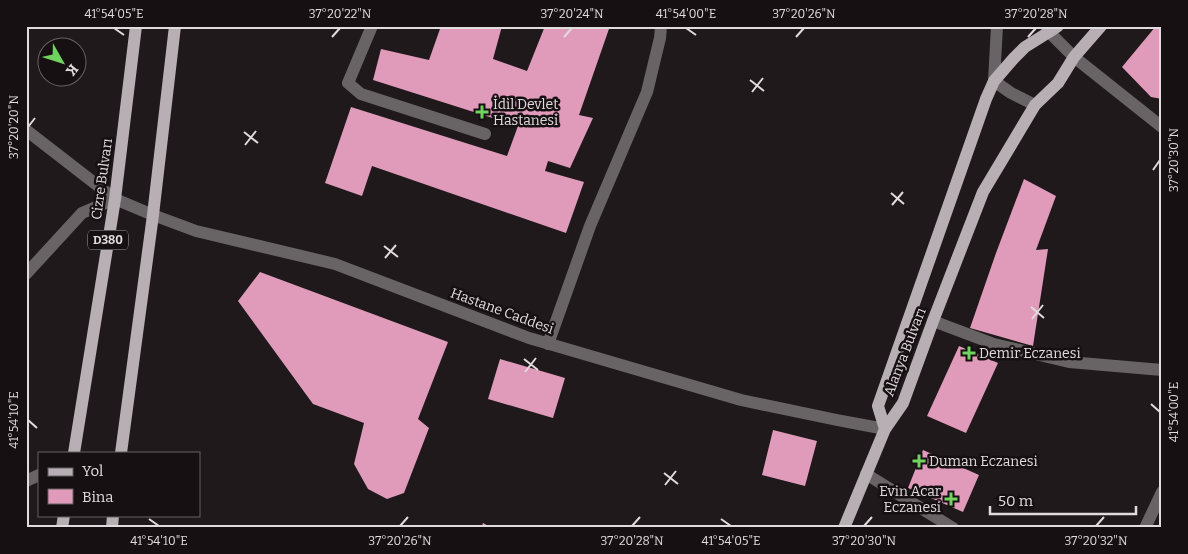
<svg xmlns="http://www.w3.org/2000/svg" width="1188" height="554" font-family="Bitter,serif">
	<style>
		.building { fill: #e09aba }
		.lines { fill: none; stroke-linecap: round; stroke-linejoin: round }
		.minor { stroke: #686466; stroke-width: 12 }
		.major { stroke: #b7afb3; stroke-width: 12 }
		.ticks { fill: none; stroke: #e0dbdd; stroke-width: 2 }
		.poi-dot { fill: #70d35f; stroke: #161012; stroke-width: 2 }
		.labels { text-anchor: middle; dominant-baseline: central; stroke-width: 5; stroke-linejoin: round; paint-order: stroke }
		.shield { fill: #161012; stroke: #a39ea0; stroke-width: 1 }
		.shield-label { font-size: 12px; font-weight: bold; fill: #e0dbdd }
		.poi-label { font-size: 14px; fill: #e0dbdd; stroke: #161012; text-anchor: start }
		.street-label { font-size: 14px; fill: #e0dbdd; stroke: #161012 }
		.neatline { fill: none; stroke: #e0dbdd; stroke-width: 2 }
		.ticks-label { font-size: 12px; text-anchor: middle; fill: #e0dbdd }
	</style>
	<rect width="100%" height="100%" fill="#1f191b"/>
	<path class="building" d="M441,26H502L493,59L527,71L545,26H610L579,115L593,118L570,168L548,161L545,171L584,182L566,233L372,166L362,196L325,183L351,107L507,156L518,126L373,80L381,49L429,60Z
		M1156,26H1162V99L1151,97L1122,67Z
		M1024,179L1056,196L1036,250L1048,249L1033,346L970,328L996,253Z
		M260,272L448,342L418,419L429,428L404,493L387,499L368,489L354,464L364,423L313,404L238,301Z
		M959,346L998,363L966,433L927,416Z
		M500,359L565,378L553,418L488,399Z
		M773,430L817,441L805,486L762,475Z
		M923,450L979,475L963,512L908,488Z
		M483,523L492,528H481Z"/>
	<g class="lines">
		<path class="minor" d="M372,26L348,83L361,94L485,134
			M997,26L994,81L1011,93L1035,105
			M1046,26L1049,32L1074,57L1162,127
			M26,130L115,199L153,215L196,231L335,264L529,338L741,400L837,420L885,429
			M26,274L82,213L115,199
			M933,321L994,344L1069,362L1162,370
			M548,344L590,226L647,92L660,38L661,26
			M866,474L953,528
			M26,481L39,475
			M1145,528L1162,492"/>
		<path class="major" d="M885,429L878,406L986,99L994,81L1014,58L1025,47L1049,32L1058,26
			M74,453L115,199L136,26
			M121,453L153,215L175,26
			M62,528L64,515
			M112,528L113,515
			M844,528L885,429L903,403L933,321L983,192L1035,105L1058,83L1074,57L1101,26"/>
	</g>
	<path class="ticks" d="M114,28L124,35M686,28L696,35M332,37L340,28M564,37L572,28M796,37L804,28M1028,37L1036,28M750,80L764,91M752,92L763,78M28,127L35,118M244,132L258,143M245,145L256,131M1153,170L1160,160M891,193L904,204M892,205L903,192M384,246L398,257M385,258L396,245M1031,307L1044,318M1032,319L1043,305M524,359L538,370M525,372L536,358M1151,404L1160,412M28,420L37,428M664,473L678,484M665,485L676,471M149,519L159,526M721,519L731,526M400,526L408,517M632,526L640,517M864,526L872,517M1096,526L1104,517"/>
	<g class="poi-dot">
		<path d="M479.5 104.5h5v5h5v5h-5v5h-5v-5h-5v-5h5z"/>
		<path d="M966.5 345.5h5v5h5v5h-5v5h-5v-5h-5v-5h5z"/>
		<path d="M916.5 453.5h5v5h5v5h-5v5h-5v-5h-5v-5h5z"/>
		<path d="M948.5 491.5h5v5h5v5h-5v5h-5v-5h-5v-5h5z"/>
	</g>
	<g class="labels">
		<rect class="shield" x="88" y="230.5" width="40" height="19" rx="4"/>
		<g class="shield-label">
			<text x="108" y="240">D380</text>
		</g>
		<g class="poi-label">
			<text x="493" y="104">İdil Devlet<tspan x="493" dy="16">Hastanesi</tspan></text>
			<text x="979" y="353">Demir Eczanesi</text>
			<text x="929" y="461">Duman Eczanesi</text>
			<text x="941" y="491" text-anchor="end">Evin Acar<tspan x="941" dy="16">Eczanesi</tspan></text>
		</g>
		<g class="street-label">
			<text transform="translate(102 179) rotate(-82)">Cizre Bulvarı</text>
			<text transform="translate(502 311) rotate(20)">Hastane Caddesi</text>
			<text transform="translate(905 352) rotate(-69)">Alanya Bulvarı</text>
		</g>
	</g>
	<rect width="1188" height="554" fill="none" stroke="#161012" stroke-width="55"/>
	<rect x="38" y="452" width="162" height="65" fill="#161012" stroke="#676163"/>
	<rect x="48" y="468" width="25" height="8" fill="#b7afb3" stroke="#676163"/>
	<text x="82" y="476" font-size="15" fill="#e0dbdd">Yol</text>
	<rect x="48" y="489" width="25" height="15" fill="#e09aba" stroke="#676163"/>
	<text x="82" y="502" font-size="15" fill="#e0dbdd">Bina</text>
	<g transform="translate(62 62) rotate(129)"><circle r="24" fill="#161012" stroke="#676163"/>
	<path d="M0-4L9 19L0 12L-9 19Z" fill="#70d35f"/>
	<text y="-8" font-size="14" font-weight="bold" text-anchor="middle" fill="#e0dbdd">K</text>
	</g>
	<path d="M990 506v8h146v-8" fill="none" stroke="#e0dbdd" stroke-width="2.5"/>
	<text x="998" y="506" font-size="15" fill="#e0dbdd" stroke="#161012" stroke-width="4" paint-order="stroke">50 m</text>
	<rect x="28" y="28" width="1132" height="498" class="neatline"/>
	<g class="ticks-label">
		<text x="114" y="18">41°54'05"E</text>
		<text x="340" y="18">37°20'22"N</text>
		<text x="572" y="18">37°20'24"N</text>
		<text x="686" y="18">41°54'00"E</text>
		<text x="804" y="18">37°20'26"N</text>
		<text x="1036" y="18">37°20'28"N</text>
		<text transform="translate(14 127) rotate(-90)" y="4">37°20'20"N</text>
		<text transform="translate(1174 160) rotate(-90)" y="4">37°20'30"N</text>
		<text transform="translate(1174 412) rotate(-90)" y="4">41°54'00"E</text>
		<text transform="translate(14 420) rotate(-90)" y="4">41°54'10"E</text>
		<text x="159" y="545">41°54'10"E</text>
		<text x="400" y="545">37°20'26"N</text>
		<text x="632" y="545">37°20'28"N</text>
		<text x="731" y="545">41°54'05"E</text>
		<text x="864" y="545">37°20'30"N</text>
		<text x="1096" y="545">37°20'32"N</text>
	</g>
</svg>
